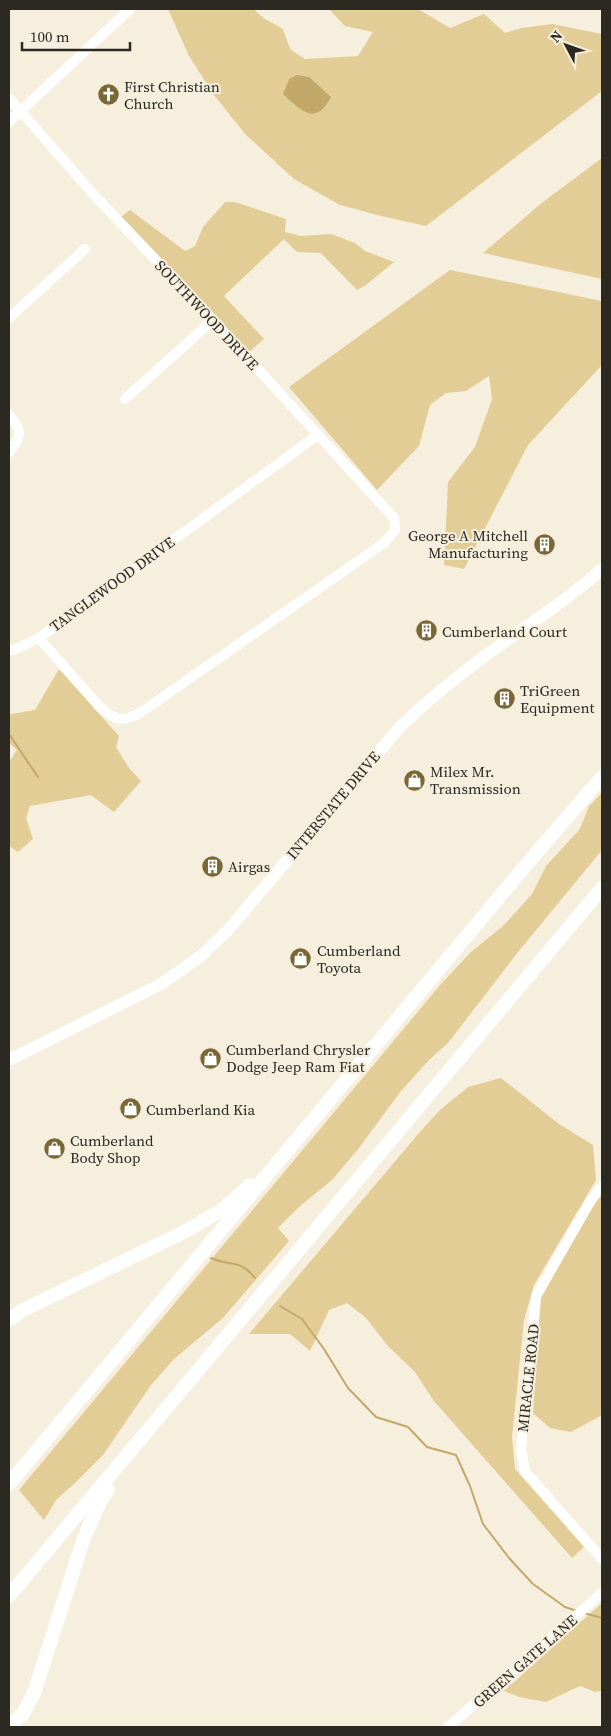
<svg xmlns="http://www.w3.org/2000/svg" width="611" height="1736" font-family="'Source Serif 4',serif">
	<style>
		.green { fill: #e3cd97 }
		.water { fill: #c2a96a }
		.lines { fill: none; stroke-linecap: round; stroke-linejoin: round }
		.stream { stroke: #c2a96a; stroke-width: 2 }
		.minor { stroke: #fff; stroke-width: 10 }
		.major { stroke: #fff; stroke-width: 12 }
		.highway { stroke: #fff; stroke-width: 14 }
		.labels { text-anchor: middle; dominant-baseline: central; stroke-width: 4; stroke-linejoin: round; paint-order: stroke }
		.poi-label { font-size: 15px; fill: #2c2923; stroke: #f6efde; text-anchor: start }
		.street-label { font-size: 15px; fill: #2c2923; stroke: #f6efde }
	</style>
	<rect width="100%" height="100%" fill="#f6efde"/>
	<path class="green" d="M168,9H253L265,19L283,29L290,49L305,59L358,56L373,32L345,26L329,9H418L450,28L484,14L505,33L522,28L552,24L602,34V91L426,226L381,216L340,205L294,179L245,134L214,95L189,56Z
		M602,158V279L483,253L543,202Z
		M225,202H235L286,219L285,232L301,236L331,234L355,243L365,251L394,262L366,285L357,290L321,253L297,252L284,239L224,296L264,339L249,352L121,217L130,210L185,251L195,246L203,227Z
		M450,270L602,301V365L528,445L464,569L444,565L448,482L475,447L492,399L489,376L466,391L446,393L430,405L419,446L377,490L289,387Z
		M59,669L119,736L116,747L129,768L141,781L114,812L91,795L30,806L26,818L33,839L18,852L9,846V762L17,750L9,743V713L11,714L35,710Z
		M602,793V850L518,952L448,1043L429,1060L401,1091L359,1148L332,1180L300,1206L278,1228L289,1241L223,1318L174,1359L151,1385L103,1455L76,1482L56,1500L44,1520L19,1490L441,984L471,952L503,926L532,894L546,866L580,829L589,806Z
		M501,1078L559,1124L593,1145L596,1180L534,1285L524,1320L512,1437L515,1469L584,1547L572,1558L433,1400L415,1372L388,1346L366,1318L347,1303L329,1310L310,1351L290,1334H249L419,1133L440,1110L468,1087Z
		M602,1194V1415L571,1432L550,1428L533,1413L541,1298L593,1204Z
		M602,1603V1691L595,1692L580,1686L546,1702L519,1697L504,1691Z"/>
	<path class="water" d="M297,75L309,77L331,97C315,128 300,109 283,94L289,79Z"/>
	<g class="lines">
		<path class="stream" d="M9,734L38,777
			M211,1258C231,1267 239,1258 255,1278
			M280,1306L302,1319L324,1349L348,1388L376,1417L408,1427L427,1447L456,1455L470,1486L483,1524L509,1558L533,1584L565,1607L577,1611
			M584,1613L602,1618"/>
		<path class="minor" d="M9,98L94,195L213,320L394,518L395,530L384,543L140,713C121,723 115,720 99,706L39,638L319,434
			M9,122L130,9
			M9,318L85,249
			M125,399L213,320
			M9,415C24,431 21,437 9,453
			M9,650H14L39,638
			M602,1186L590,1202L536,1296L521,1450L525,1471L602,1559
			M448,1727L602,1593"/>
		<path class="major" d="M9,1060L161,984L201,956L229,929L399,728C426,702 455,678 486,655C525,627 566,601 602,569"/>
		<path class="highway" d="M9,1320L21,1311L184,1232L222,1210L250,1185
			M9,1484L526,865L602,777
			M9,1596L602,888
			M9,1726L23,1714L34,1693L84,1538L100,1502L108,1490"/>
	</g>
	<defs>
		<symbol id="church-disc" viewBox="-11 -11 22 22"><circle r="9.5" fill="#7a6735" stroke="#f6efde"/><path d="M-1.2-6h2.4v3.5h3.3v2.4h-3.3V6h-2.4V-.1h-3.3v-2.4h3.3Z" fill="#fff"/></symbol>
		<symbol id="building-disc" viewBox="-11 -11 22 22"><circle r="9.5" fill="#7a6735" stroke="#f6efde"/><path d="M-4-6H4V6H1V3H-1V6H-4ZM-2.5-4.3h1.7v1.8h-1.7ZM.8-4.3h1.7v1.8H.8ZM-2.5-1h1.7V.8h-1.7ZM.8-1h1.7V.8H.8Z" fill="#fff"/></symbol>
		<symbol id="shop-disc" viewBox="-11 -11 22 22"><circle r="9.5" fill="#7a6735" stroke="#f6efde"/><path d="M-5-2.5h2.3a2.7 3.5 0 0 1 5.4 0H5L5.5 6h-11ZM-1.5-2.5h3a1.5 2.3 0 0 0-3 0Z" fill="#fff"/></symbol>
	</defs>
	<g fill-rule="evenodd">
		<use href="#church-disc" x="96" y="82" width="25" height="25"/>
		<use href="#building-disc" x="532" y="532" width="25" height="25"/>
		<use href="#building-disc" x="414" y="618" width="25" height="25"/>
		<use href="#building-disc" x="492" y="686" width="25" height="25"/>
		<use href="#shop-disc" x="402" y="768" width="25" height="25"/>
		<use href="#building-disc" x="200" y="854" width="25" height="25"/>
		<use href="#shop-disc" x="288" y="946" width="25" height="25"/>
		<use href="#shop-disc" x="198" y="1046" width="25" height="25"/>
		<use href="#shop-disc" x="118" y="1096" width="25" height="25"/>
		<use href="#shop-disc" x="42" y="1136" width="25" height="25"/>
	</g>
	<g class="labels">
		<g class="poi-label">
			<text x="124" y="86">First Christian<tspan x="124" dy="17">Church</tspan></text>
			<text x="528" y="535" text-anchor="end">George A Mitchell<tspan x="528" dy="17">Manufacturing</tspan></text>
			<text x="442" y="631">Cumberland Court</text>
			<text x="520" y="690">TriGreen<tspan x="520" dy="17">Equipment</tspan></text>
			<text x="430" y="771">Milex Mr.<tspan x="430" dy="17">Transmission</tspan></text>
			<text x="228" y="866">Airgas</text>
			<text x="317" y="950">Cumberland<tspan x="317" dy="17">Toyota</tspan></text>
			<text x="226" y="1049">Cumberland Chrysler<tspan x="226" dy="17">Dodge Jeep Ram Fiat</tspan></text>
			<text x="146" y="1109">Cumberland Kia</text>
			<text x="70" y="1140">Cumberland<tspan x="70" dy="17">Body Shop</tspan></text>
		</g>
		<g class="street-label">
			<text transform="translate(207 315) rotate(47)">SOUTHWOOD DRIVE</text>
			<text transform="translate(112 584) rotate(-36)">TANGLEWOOD DRIVE</text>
			<text transform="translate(333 805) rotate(-50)">INTERSTATE DRIVE</text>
			<text transform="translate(528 1378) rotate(-84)">MIRACLE ROAD</text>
			<text transform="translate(525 1661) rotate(-41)">GREEN GATE LANE</text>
		</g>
	</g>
	<rect width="611" height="1736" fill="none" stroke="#2c2923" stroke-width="20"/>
	<g transform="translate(566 45) rotate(311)" stroke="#f6efde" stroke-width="4" paint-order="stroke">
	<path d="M0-4L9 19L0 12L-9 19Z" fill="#2c2923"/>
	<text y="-8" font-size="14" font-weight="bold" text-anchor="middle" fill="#2c2923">N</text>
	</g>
	<path d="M22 42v8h108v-8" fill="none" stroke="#2c2923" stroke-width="2.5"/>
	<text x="30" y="42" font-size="15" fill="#2c2923" stroke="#f6efde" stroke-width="4" paint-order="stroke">100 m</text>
</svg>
